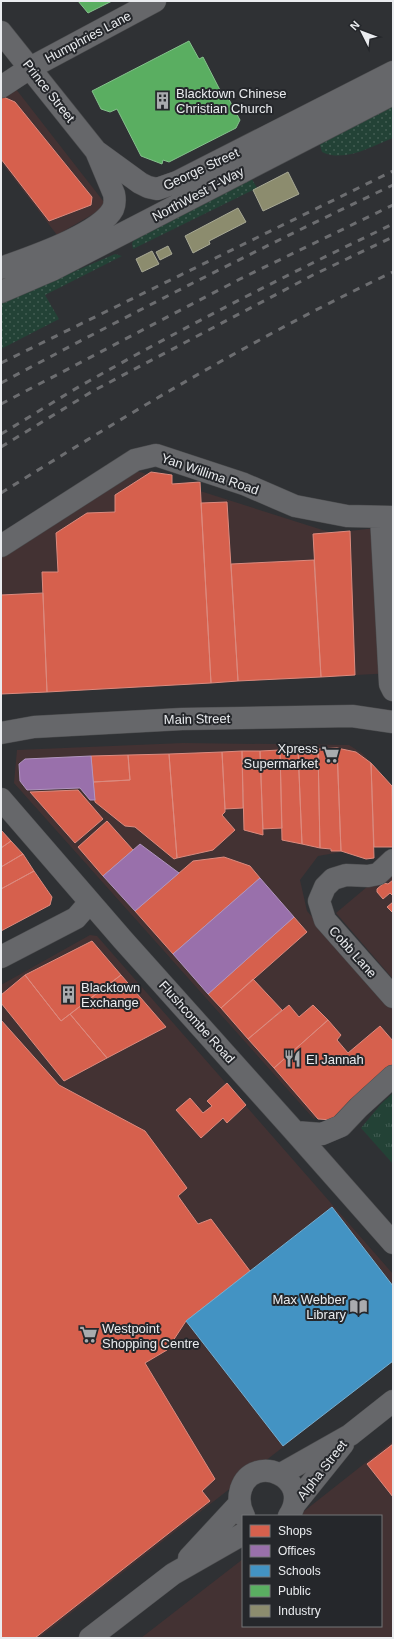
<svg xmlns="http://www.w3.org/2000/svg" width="394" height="1639" font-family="Helvetica,sans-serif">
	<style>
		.commercial { fill: #433233 }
		.grass { fill: url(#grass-dots) }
		.park { fill: url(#park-tufts) }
		.shops { fill: #d6604d; stroke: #dc8a7e }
		.offices { fill: #9970ab; stroke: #b195bf }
		.schools { fill: #4393c3; stroke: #75aed0 }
		.public { fill: #5aae61; stroke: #85c18c }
		.industry { fill: #8c8c6e; stroke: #a8a995 }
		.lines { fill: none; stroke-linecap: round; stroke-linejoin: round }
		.minor-casing { stroke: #4b4c4e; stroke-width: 23 }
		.minor { stroke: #66676a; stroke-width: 22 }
		.rail { stroke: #6c6d70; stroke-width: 3; stroke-dasharray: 7 7; stroke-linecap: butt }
		.labels { text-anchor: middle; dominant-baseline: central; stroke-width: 4; stroke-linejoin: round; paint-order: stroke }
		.street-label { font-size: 13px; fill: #eaecef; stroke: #25272b }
		.poi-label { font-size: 13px; fill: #eaecef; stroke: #25272b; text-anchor: start }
	</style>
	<defs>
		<pattern id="grass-dots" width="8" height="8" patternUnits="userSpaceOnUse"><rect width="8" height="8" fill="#234236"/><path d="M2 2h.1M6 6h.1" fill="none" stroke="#435d53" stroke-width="1.8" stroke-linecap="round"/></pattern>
		<pattern id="park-tufts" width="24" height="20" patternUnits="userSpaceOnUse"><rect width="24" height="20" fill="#234236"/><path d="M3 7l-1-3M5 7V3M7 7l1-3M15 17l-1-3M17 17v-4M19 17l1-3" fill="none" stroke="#435d53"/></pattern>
	</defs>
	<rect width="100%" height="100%" fill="#2f3134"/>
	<path class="commercial" d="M12,84L107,206L57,235L1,162V92Z
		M137,471L332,533L393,526V673L1,694V557Z
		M183,743L349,745L363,754L393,787V836L370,847L318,856L300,880L307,911L393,1009V1049L314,1119L14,783L17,750Z
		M393,865V979L336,913Z
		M90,935L97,936L393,1274V1361L39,1638H1V985Z
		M393,1441V1638H141L243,1559V1626H381V1516H298Z"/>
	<path class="grass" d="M393,105V138C372,146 345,163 322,152L319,142Z
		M250,176L257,188L133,249L132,244L134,239Z
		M115,254L122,256L45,295L59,319L1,349V303Z"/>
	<path class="park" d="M393,1093V1164L361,1128L381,1104Z"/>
	<path class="shops" d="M1,96L15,102L92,197L91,205L49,221L1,159Z
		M151,472L172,475V484L200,482L211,683L47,692L42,572H58L56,533L87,513L115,512V495Z
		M227,502L238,681L211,683L201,503Z
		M350,531L355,675L321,677L313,534Z
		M314,560L321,677L238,681L231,564Z
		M43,593L47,692L1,694V595Z
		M337,748L341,851H331V849L320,848L318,749Z
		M337,748L356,752L371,763L374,858L366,859L341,851Z
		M298,749L302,844L282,840L280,750Z
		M298,749H318L320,848L302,844Z
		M280,750L282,828L263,829L260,751Z
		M242,751L243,808L225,809L222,752Z
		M242,751H260L263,835L244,830Z
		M222,752L225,809V812L222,815L235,830L213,850L177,858L169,754Z
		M169,754L177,858L174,859L135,827L125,826L95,802L93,782L130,780L128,755Z
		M128,755L130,780L93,782L91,756Z
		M371,763L392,786L393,847H374Z
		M78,790L103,819L75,843L30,792Z
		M107,821L133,850L103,876L78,847Z
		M1,830L11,841L1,848Z
		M11,841L23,854L1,867V848Z
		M23,854L34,871L1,889V867Z
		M224,857L250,866L260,878L173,954L135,911L193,861Z
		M34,871L52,897L50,905L1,931V889Z
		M393,880V896L390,893L383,899L377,892V889L384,883L388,884Z
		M393,902V913L387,907Z
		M294,917L307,932L221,1008L208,994Z
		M92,941L121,975L61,1021L25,975Z
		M25,975L61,1021L70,1014L107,1058L64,1081L1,1003V995Z
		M121,975L166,1027L107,1058L70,1014Z
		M253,979L282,1010L248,1039L221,1008Z
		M289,1005L299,1017L313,1005L328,1020L274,1068L248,1039Z
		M1,1020L59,1085L145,1131L187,1188L178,1196L198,1224L211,1219L250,1271L186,1321L167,1350L145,1363L215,1479L202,1491L210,1501L35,1638H1Z
		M328,1020L341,1035L337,1040L348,1053L380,1026L393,1041V1066L332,1120L318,1119L274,1068Z
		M227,1083L246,1105L227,1123L223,1118L201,1138L176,1110L190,1098L203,1113L212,1106L207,1101Z
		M393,1444V1497L367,1464Z"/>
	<path class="offices" d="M91,756L95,800H90L80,788L27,790L20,781L19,764L25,759Z
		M140,844L179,873L135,911L103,876Z
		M260,878L294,917L208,994L173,954Z"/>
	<path class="schools" d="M332,1207L393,1286V1361L283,1446L186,1321Z"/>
	<path class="public" d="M78,1H112L88,13Z
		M189,41L199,59L203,57L221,92L224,90L240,120L236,128L169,162L163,160L162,164L141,156L117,109L110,112L101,109L92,91Z"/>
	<path class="industry" d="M288,172L299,194L263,211L253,190Z
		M238,208L246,222L209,241L210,244L193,253L185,236Z
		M168,246L172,254L160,260L156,252Z
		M152,251L159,264L142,272L136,259Z"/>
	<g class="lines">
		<defs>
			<path id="minor" d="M1,32L96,151L140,183L148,187L157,189L177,182L393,72
				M1,87L30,68L155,1
				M1,268C28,258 99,235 113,209C115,204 115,199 114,194L96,151
				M1,292L52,270L393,94
				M381,517L390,684L393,690
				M1,546L135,460L156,455L244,484L295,506L347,516L393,517
				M1,733L34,727L182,719L352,716L393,722
				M1,799L123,940L295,1132L393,1243
				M393,860L378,874L368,876L346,875L333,879L325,887L319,901L325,920L393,997
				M1,957L76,918L90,902
				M295,1132L322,1134L341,1126L359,1107L393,1076
				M281,1474L350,1435L393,1401
				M294,1505L343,1444
				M244,1516C239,1507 238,1499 241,1489C253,1452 314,1477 289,1516
				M189,1558L239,1504
				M90,1638L173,1574L243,1534"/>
		</defs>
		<use href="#minor" class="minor-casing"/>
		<use href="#minor" class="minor"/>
		<path class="rail" d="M1,363L393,171
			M1,383C130,314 260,248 393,185
			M1,404L240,279L393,205
			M1,434C30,417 59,398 89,381C188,325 290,273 393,224
			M1,447L93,391L313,275L393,237
			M1,493C128,414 257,336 393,272"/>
	</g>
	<defs>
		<symbol id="building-bare" viewBox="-9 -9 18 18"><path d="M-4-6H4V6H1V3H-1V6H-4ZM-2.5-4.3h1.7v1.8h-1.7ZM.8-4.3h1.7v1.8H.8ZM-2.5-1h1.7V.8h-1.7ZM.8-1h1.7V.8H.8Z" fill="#a9abae" stroke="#25272b" stroke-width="2.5" paint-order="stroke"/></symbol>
		<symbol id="supermarket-bare" viewBox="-9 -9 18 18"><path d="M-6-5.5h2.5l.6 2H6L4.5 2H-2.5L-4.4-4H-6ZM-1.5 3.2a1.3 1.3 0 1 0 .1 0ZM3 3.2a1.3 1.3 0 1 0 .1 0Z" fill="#a9abae" stroke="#25272b" stroke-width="2.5" paint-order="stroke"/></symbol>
		<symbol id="restaurant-bare" viewBox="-9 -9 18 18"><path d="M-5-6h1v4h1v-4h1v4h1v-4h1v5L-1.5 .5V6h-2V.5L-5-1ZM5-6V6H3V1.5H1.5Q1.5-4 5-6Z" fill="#a9abae" stroke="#25272b" stroke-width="2.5" paint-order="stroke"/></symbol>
		<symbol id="library-bare" viewBox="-9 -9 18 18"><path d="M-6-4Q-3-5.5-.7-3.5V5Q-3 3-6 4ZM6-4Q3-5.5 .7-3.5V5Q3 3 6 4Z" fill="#a9abae" stroke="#25272b" stroke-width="2.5" paint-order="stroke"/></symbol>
	</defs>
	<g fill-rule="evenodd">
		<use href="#building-bare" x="150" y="88" width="25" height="25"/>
		<use href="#supermarket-bare" x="318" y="742" width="25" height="25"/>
		<use href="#building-bare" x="56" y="982" width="25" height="25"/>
		<use href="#restaurant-bare" x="280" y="1046" width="25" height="25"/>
		<use href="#library-bare" x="346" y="1294" width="25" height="25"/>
		<use href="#supermarket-bare" x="76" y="1322" width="25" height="25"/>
	</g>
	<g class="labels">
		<g class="street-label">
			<text transform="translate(88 37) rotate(-28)">Humphries Lane</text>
			<text transform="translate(49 91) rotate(52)">Prince Street</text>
			<text transform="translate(201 169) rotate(-25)">George Street</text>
			<text transform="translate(198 194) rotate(-28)">NorthWest T-Way</text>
			<text transform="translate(210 474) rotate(19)">Yan Willima Road</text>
			<text transform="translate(197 719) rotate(-1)">Main Street</text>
			<text transform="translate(353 952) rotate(48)">Cobb Lane</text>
			<text transform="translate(197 1022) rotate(48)">Flushcombe Road</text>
			<text transform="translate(322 1470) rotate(-52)">Alpha Street</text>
		</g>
		<g class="poi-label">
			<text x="176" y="93">Blacktown Chinese<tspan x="176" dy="15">Christian Church</tspan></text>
			<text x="318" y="748" text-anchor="end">Xpress<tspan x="318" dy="15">Supermarket</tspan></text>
			<text x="81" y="987">Blacktown<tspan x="81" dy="15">Exchange</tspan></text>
			<text x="306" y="1059">El Jannah</text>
			<text x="346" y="1299" text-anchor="end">Max Webber<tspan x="346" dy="15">Library</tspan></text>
			<text x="102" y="1328">Westpoint<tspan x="102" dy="15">Shopping Centre</tspan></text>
		</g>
	</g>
	<rect width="394" height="1639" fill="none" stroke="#eaecef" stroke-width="4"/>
	<rect x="242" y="1515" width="140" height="112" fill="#25272b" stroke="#747679"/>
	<rect x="250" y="1525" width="20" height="12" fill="#d6604d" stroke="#747679"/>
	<text x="278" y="1535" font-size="12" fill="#eaecef">Shops</text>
	<rect x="250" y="1545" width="20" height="12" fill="#9970ab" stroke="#747679"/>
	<text x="278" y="1555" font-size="12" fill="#eaecef">Offices</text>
	<rect x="250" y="1565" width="20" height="12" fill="#4393c3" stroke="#747679"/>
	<text x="278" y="1575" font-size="12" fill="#eaecef">Schools</text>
	<rect x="250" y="1585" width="20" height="12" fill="#5aae61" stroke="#747679"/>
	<text x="278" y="1595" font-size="12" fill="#eaecef">Public</text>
	<rect x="250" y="1605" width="20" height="12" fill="#8c8c6e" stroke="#747679"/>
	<text x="278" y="1615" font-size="12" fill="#eaecef">Industry</text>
	<g transform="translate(362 32) rotate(312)" stroke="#25272b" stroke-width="3" paint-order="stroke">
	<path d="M0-3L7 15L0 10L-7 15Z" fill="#eaecef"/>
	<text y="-6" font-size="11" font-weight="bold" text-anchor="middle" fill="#eaecef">N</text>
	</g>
</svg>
